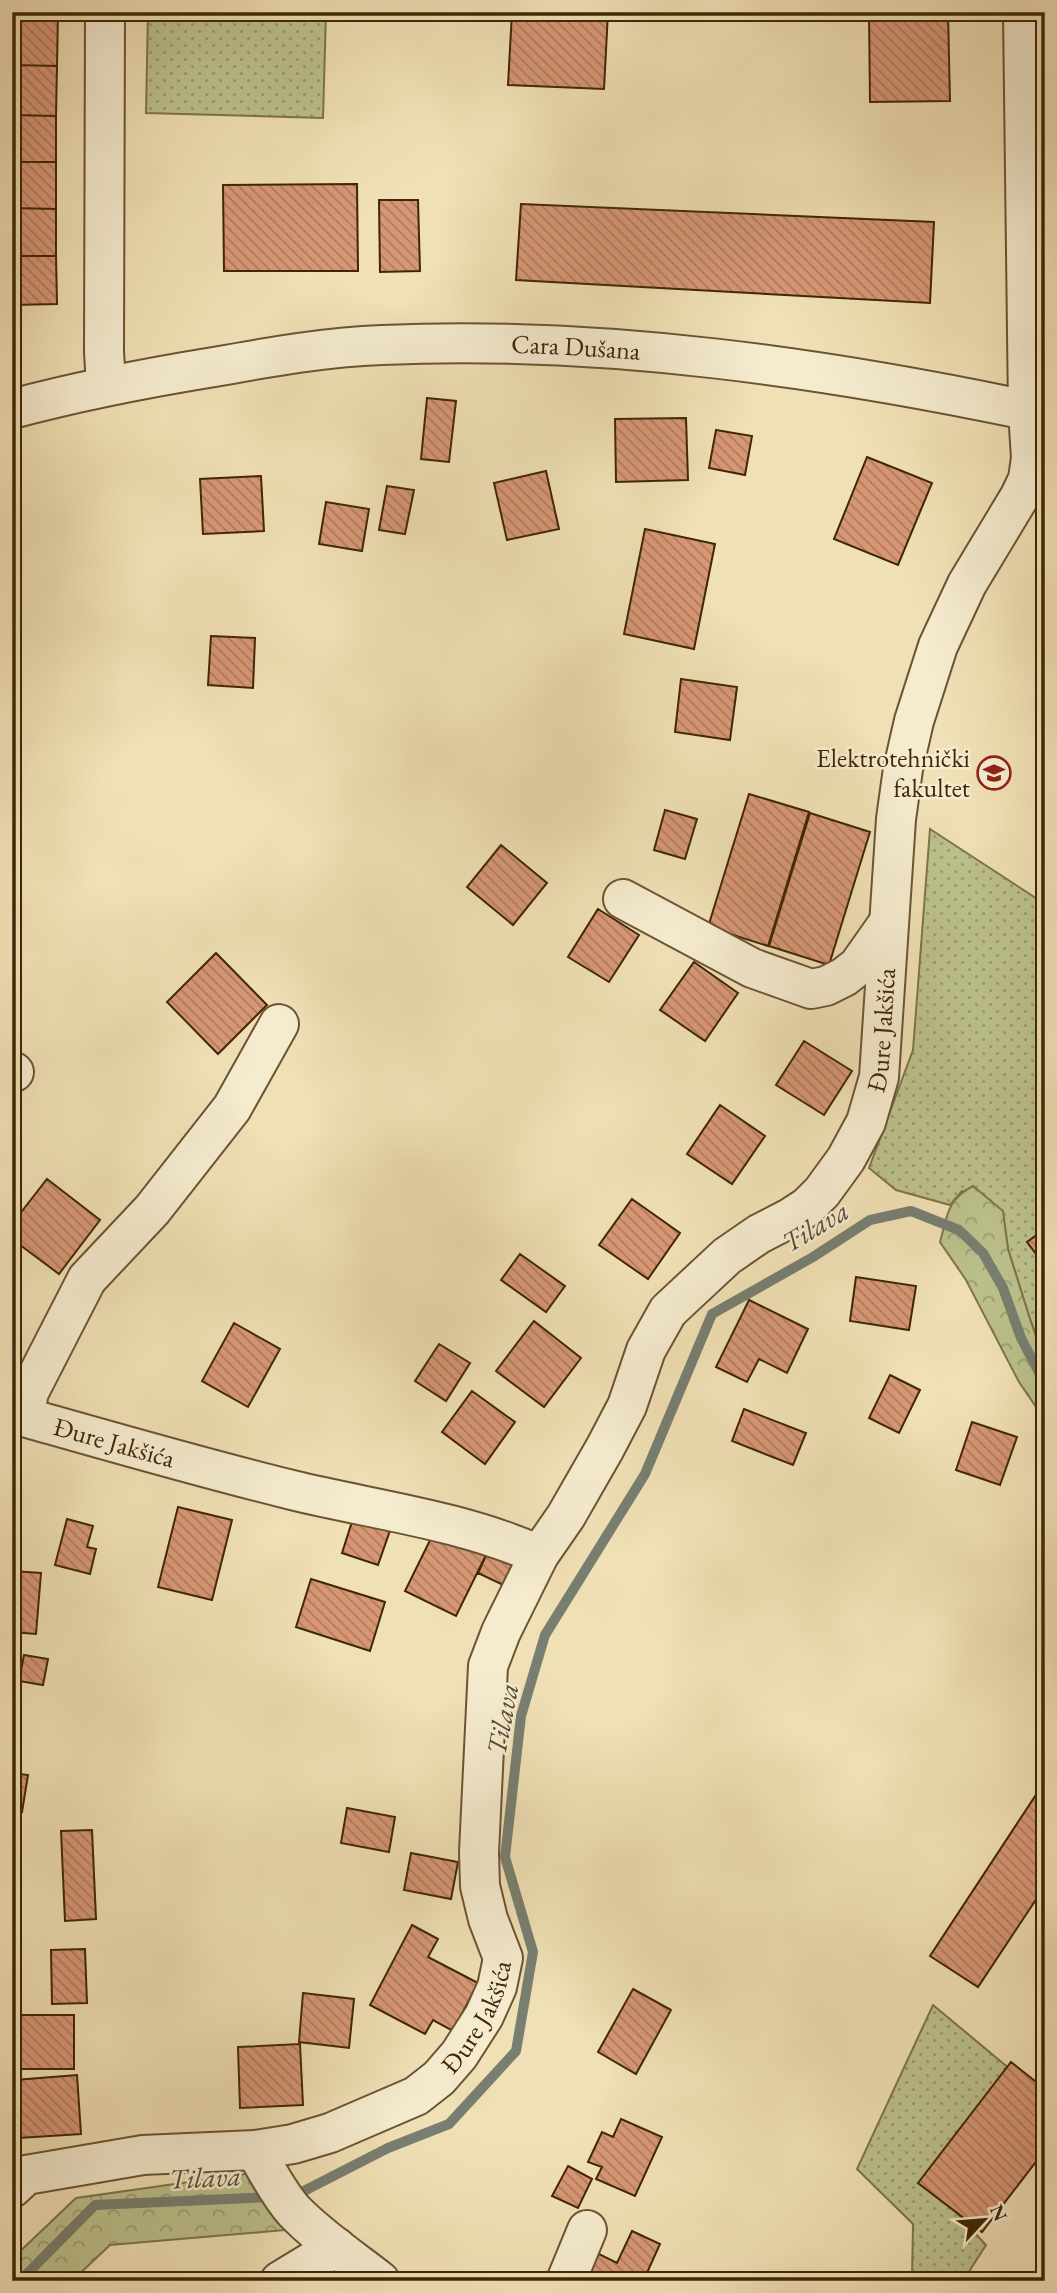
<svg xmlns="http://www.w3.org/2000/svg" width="1057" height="2293" font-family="'EB Garamond',serif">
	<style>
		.grass { fill: url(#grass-dots); stroke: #7e744a; stroke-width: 2 }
		.forest { fill: url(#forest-crowns); stroke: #7e744a; stroke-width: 2 }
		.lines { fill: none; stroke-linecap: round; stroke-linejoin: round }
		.stream { stroke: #787f71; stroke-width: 10 }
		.building { fill: url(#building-back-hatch); stroke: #402607; stroke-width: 2 }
		.minor-casing { stroke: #6c5432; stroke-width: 42 }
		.minor { stroke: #f5ebcf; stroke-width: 38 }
		.labels { text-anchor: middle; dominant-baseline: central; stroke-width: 5; stroke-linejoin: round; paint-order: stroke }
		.street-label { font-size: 26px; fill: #402607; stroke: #f5ebcf }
		.poi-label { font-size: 26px; fill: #402607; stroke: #f5ebcf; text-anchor: end }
		.water-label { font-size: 28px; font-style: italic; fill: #584b33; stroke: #f5ebcf }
	</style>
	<defs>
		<pattern id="grass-dots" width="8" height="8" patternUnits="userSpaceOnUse" patternTransform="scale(1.75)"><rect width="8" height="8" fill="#bcc18c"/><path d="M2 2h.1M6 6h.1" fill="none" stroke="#9a9d70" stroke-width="1.8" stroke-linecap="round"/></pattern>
		<pattern id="forest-crowns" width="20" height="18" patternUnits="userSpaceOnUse" patternTransform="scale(1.75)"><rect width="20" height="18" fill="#bcc18c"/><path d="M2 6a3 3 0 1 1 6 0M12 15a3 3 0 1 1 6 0" fill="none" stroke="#9a9d70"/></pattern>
		<pattern id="building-back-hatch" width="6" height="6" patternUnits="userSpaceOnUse" patternTransform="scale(1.75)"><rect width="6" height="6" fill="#d79775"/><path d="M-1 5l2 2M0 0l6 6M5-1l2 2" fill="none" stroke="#b07b5e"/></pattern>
	</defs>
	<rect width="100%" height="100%" fill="#f0e0b5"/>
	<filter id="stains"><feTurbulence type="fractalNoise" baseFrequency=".00286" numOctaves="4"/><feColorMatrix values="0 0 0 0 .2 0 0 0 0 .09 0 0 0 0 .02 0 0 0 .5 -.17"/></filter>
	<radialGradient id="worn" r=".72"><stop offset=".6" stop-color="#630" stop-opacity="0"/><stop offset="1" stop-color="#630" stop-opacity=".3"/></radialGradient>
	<path class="grass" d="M148,12H326L323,118L146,113Z
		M930,829L1045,904V1345L1036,1336L1029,1316L1008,1249L1002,1211L962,1191L950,1205L896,1190L869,1168L913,1050Z
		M933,2005L1028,2084L945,2200L986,2245L963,2281H912L913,2224L857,2169Z"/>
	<path class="forest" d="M973,1186L1003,1211L1008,1249L1029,1316L1036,1336L1045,1345V1420L1019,1382L966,1280L940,1242C947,1217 947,1199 973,1186Z
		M252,2173L286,2230L110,2245L72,2281H12V2259L76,2198Z"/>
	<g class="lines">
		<path class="stream" d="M292,2196L296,2195L388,2148L449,2124L516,2051L533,1952L505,1857L521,1716L545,1635L645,1474L712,1314L813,1257L870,1220L911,1211L959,1230L983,1253L1003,1288L1021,1338L1045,1384
			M20,2281L95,2205L273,2197"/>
	</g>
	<path class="building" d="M12,12H58V14L12,13Z
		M512,12H608L604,89L508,85Z
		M869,12H948L950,101L870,102Z
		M12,13L58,14L57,66L12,65Z
		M12,65L57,66L56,116L12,115Z
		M12,115L56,116V162H12Z
		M12,162H56V209L12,208Z
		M357,184L358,271H224L223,185Z
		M379,200H418L420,271L380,272Z
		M521,204L934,222L930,303L516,280Z
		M12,208L56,209V256H12Z
		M12,256H56L57,304L12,305Z
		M427,398L456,401L449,462L421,459Z
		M686,418L688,480L616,482L615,419Z
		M716,430L752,436L745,475L709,468Z
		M867,457L932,483L898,565L834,539Z
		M546,471L559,529L507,540L494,483Z
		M261,476L264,531L203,534L200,479Z
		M387,486L414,490L405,534L379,530Z
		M326,502L369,509L362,551L319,544Z
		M645,529L715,544L694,649L624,634Z
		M211,636L255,638L253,688L208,685Z
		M681,679L737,687L730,740L675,732Z
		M749,794L809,812L768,946L708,927Z
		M665,810L697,819L685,859L654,850Z
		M810,813L870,832L829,965L769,946Z
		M501,845L547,883L513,925L467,887Z
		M598,909L639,935L609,982L568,957Z
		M216,953L267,1005L218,1054L167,1002Z
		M694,962L738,993L705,1041L660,1010Z
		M804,1041L852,1071L824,1115L776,1085Z
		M720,1105L765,1136L732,1184L687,1154Z
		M47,1179L100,1220L59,1274L12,1239V1224Z
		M632,1199L680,1233L648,1279L599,1245Z
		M1045,1229V1266L1027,1242Z
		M520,1254L565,1286L546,1312L501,1280Z
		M856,1277L916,1286L909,1330L850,1321Z
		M749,1300L808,1329L787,1373L759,1359L747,1382L716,1367Z
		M534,1321L581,1358L544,1407L496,1371Z
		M234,1323L280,1349L248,1407L202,1381Z
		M439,1344L470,1363L446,1401L415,1381Z
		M890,1375L920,1390L899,1433L869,1418Z
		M472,1391L515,1422L485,1464L442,1432Z
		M744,1409L806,1433L793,1465L732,1441Z
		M972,1422L1017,1437L1000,1485L956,1470Z
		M178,1507L232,1520L212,1600L158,1587Z
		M356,1509L393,1522L378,1565L342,1553Z
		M67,1519L93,1526L87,1547L96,1549L90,1574L55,1565Z
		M437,1526L488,1551L456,1616L405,1591Z
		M488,1551L513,1563L503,1585L478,1573Z
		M12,1571L41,1573L36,1634L12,1632Z
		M311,1579L385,1602L370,1651L296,1627Z
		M24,1655L48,1659L43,1685L19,1681Z
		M12,1695L21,1696L12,1742Z
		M12,1773L28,1775L22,1812L12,1810Z
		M1045,1781V1886L978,1987L930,1956Z
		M347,1808L395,1817L389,1852L341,1843Z
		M92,1830L96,1919L65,1921L61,1831Z
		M411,1853L458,1862L451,1899L404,1890Z
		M412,1925L438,1939L428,1957L478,1983L453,2031L433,2020L425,2034L370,2005Z
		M85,1949L87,2003L52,2004L51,1950Z
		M633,1989L671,2010L636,2074L598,2052Z
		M303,1993L354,1999L349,2048L299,2042Z
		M19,2015H74V2069H19Z
		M300,2044L303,2105L240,2108L238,2047Z
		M1011,2062L1045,2089V2150L982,2232L918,2183Z
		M77,2075L81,2134L19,2138L15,2080Z
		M621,2119L662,2137L635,2196L596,2179L602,2167L588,2162L602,2132L613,2137Z
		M568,2166L592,2179L578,2208L552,2196Z
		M632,2231L660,2244L646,2275L653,2279L652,2281H579L593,2251L617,2263Z"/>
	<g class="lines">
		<defs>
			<g id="minor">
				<path d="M105,12L104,352L106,385"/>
				<path id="s1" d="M12,409C79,391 146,378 214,367C270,357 326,347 382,345C602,335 830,368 1045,414"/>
				<path d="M623,899L752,968L811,989L826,986L844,977L858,966L889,922"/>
				<path id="s2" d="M279,1024L232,1108L152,1210L87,1279L29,1392L24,1417C113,1442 202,1468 292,1490C374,1510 461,1520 539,1555"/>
				<path d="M12,1073L14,1072"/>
				<path d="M255,2150C267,2170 278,2193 294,2211C319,2237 352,2259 380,2281"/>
				<path id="s3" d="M12,2188L26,2175L143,2155L255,2150L293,2144L330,2133L416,2096L439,2078L459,2055L484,2016L497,1987L503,1958L488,1919L480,1886L479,1852L488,1666L501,1632L539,1555L566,1516L605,1448L627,1406L646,1350L668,1311L727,1256L759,1234L790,1218L807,1207L822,1192L846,1159L866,1122L879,1077L896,819L903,769L914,721L938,646L967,584L1020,496L1028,479L1031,458L1028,411L1023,12"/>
				<path d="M280,2281L336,2247"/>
				<path d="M566,2281L587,2230"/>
			</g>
		</defs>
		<use href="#minor" class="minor-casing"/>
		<use href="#minor" class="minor"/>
	</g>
	<defs>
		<symbol id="university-ring" viewBox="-11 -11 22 22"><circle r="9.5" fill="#f5ebcf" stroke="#8f2418" stroke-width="1.5"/><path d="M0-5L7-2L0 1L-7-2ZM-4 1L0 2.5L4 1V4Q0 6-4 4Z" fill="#8f2418"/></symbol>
	</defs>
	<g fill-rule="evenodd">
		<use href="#university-ring" x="975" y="754" width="38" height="38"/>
	</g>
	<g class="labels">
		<g class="street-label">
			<text stroke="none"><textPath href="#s1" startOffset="570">Cara Dušana</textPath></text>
			<text stroke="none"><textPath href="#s3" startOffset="1656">Đure Jakšića</textPath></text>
			<text stroke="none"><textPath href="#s2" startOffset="567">Đure Jakšića</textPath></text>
			<text stroke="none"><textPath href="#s3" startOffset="523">Đure Jakšića</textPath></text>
		</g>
		<g class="poi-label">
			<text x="970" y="758">Elektrotehnički<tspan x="970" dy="30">fakultet</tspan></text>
		</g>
		<g class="water-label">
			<text transform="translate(815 1226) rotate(-31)">Tilava</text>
			<text transform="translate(502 1719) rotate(-79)">Tilava</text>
			<text transform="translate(205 2177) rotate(-3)">Tilava</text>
		</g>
	</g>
	<rect width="1057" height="2293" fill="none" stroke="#f0e0b5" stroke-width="42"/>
	<rect x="14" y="14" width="1029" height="2265" fill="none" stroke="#402607" stroke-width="3.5"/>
	<rect x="21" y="21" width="1015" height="2251" fill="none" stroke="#402607" stroke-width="2"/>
	<g transform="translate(984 2220) rotate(64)" stroke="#f5ebcf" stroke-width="5" paint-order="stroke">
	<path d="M0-5L12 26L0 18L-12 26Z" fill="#402607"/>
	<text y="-10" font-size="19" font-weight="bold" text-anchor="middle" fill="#402607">N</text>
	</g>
	<rect width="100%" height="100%" filter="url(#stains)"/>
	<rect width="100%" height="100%" fill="url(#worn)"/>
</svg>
